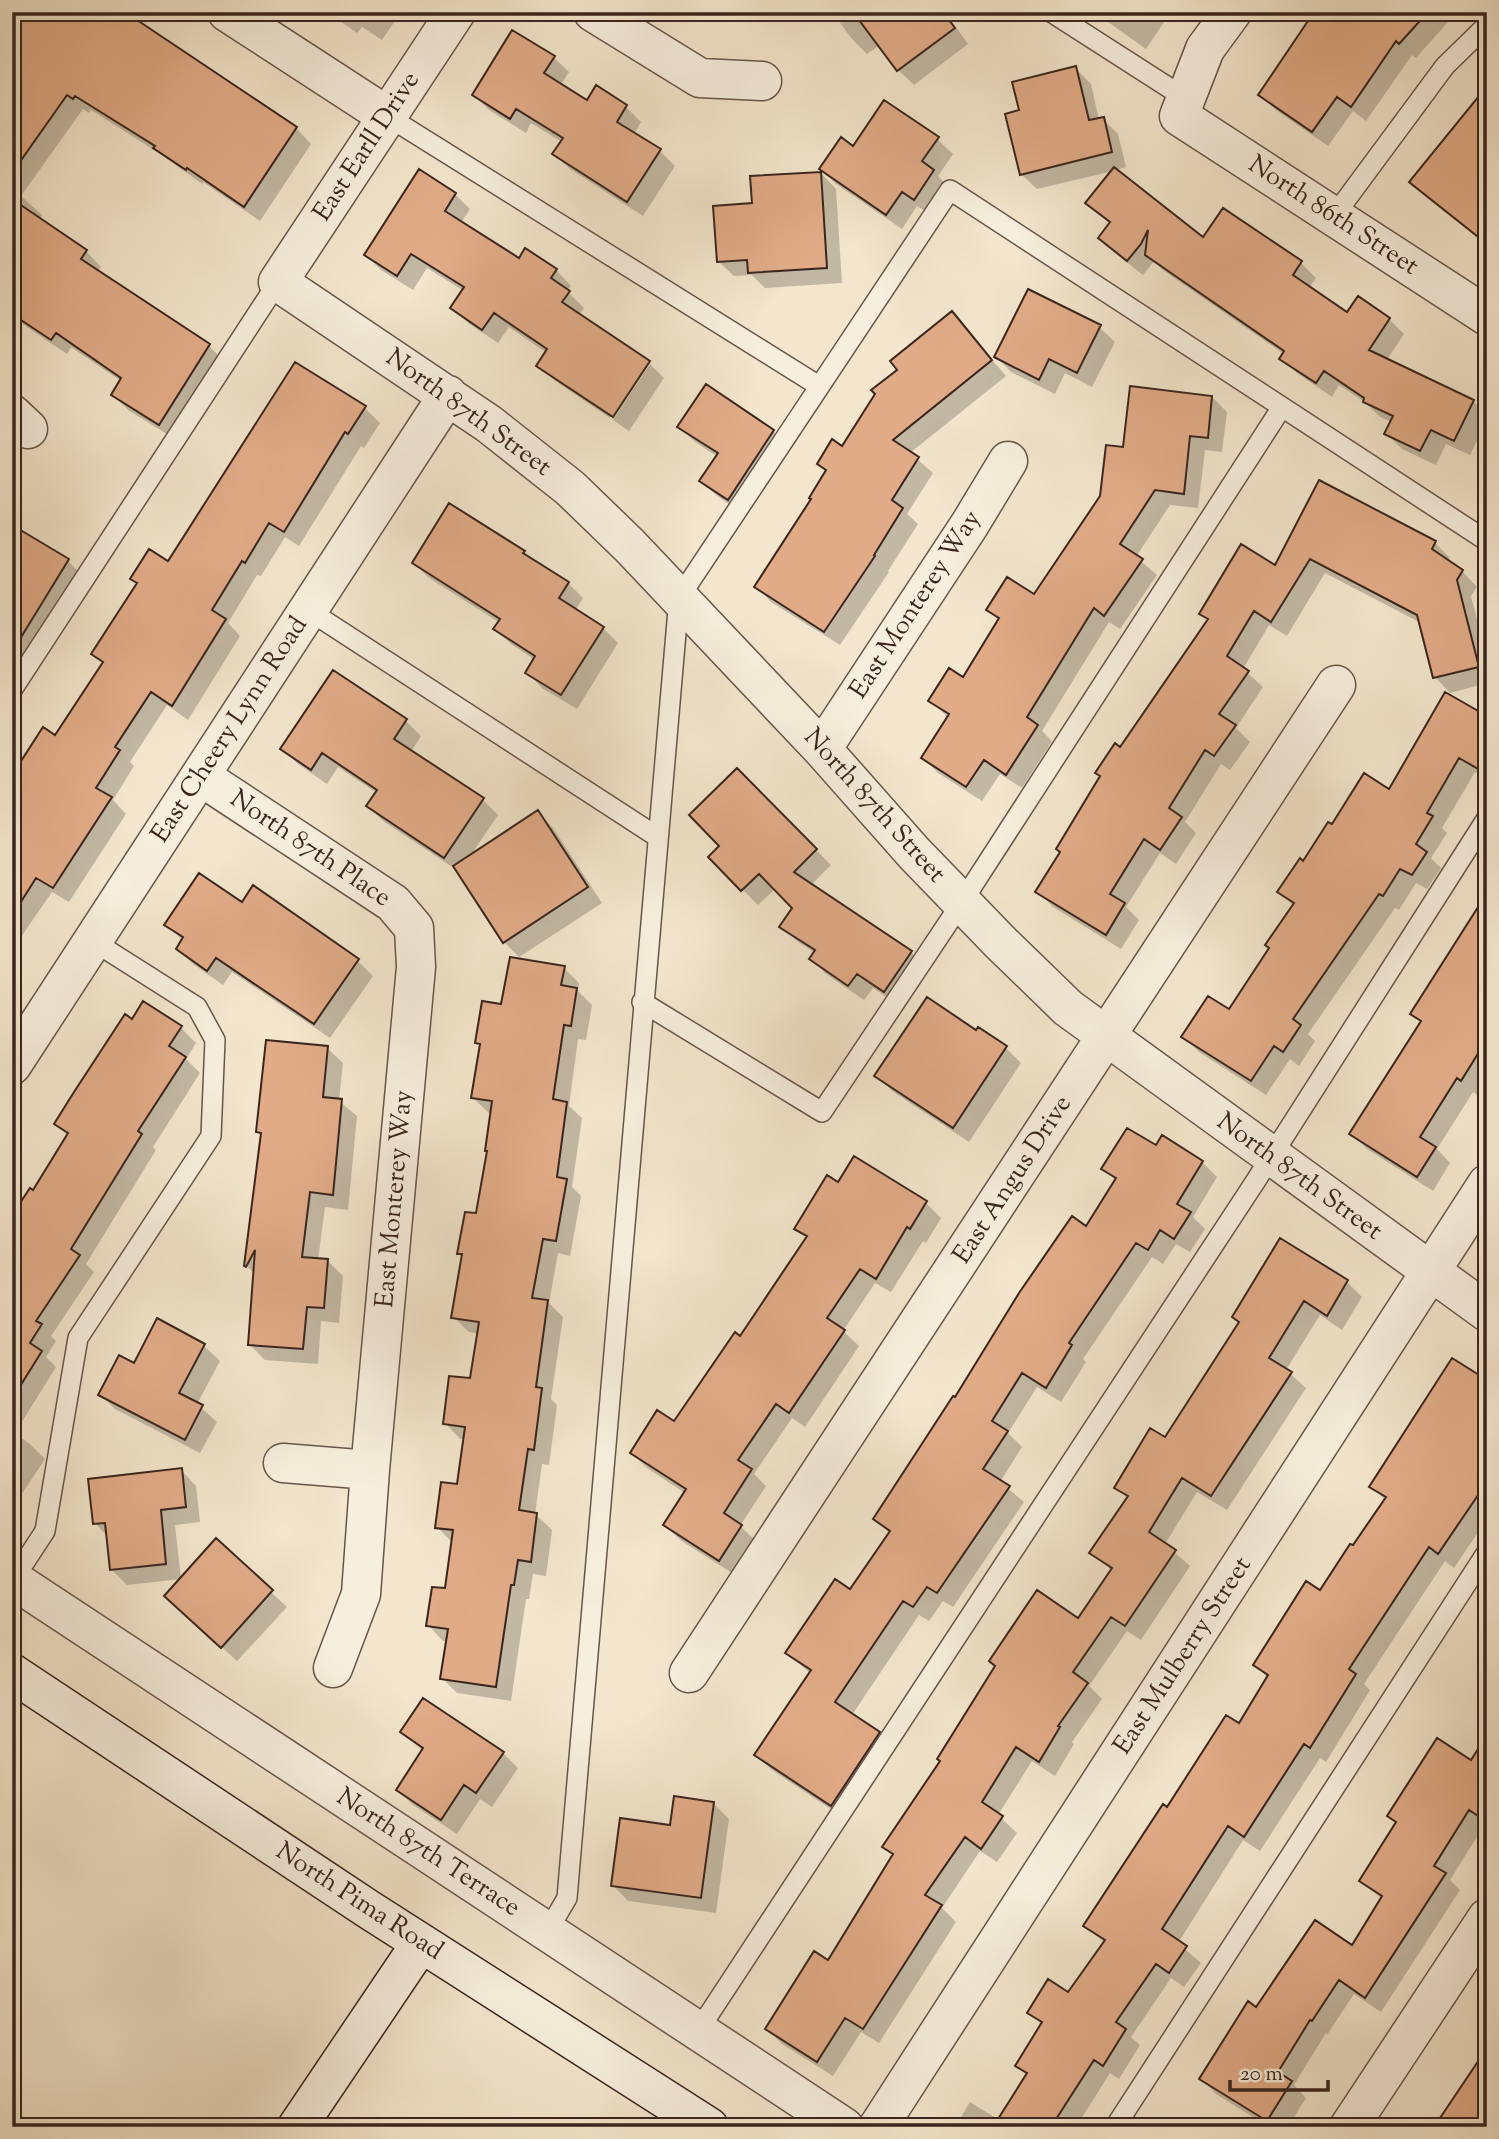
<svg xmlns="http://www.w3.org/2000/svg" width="1499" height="2139" font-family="'Sorts Mill Goudy',serif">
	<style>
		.shadow { fill: #0003 }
		.building { fill: #e1ab87; stroke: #3a251e; stroke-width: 2 }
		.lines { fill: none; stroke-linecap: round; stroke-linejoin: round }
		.lane-casing { stroke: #68554a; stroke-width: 22 }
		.street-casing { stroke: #68554a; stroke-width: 41 }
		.secondary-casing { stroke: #3a251e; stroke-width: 41 }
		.lane { stroke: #f7efde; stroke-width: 19 }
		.street { stroke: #f7efde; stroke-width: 38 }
		.secondary { stroke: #f7efde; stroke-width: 38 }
		.labels { text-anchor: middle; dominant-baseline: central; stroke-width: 5; stroke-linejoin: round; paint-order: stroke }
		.street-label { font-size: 26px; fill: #3a251e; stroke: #f7efde }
	</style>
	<rect width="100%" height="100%" fill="#f3e6cc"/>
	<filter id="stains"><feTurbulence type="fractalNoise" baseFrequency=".00286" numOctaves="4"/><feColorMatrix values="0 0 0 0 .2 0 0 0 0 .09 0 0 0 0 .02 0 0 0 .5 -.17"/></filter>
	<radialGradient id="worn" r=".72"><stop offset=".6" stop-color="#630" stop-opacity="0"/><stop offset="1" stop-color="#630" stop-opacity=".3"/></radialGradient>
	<path class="shadow" d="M12,12L296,128L311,144L260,221L203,182L202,184L162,155L91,110L89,113L83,109L21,196L42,215L39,219L86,251L101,267L98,272L209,346L224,361L175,439L128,410L113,394L121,381L71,347L67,354L21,323L12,314Z
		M327,12H401L382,40L362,27L357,33Z
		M832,12H945L968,44L914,85L898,70L880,45L867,54L852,39Z
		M1094,12H1171L1146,49Z
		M1317,12H1457L1416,58L1412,55L1366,121L1353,111L1328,146L1276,110L1260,95Z
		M553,57L569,72L560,86L587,102L596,88L626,107L641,122L634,134L659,150L675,166L643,216L570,169L554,154L562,142L531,123L526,133L489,110L474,95Z
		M1075,68L1091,84L1099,120L1103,119L1118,134L1126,167L1116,170L1204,240L1224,211L1301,263L1316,278L1309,288L1348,314L1389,319L1404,334L1387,360L1473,401L1487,415V420L1470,455L1446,444L1436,465L1402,449L1387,434L1392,422L1380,417L1366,403L1339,385L1332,397L1297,373L1281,358L1284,354L1163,270L1154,261L1143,275L1115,253L1100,238L1111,224L1088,203L1113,171L1037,189L1021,174V112Z
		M1487,109V245L1426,197L1411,181Z
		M937,139L953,154L938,176L948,186L930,214L917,206L902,229L836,184L821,169L854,148Z
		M821,173L836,189L842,283L765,288L752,275L734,276L718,261L754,205Z
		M455,194L470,209L461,223L519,260L556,270L571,286L567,291L584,308L579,315L649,363H646L610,418L554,380L538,365L547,353L509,327L498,343L468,323L453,308L464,291L427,268L413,290L381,270L366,255Z
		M952,313L1006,376L910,453L933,473L907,514L918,524L888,571L889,572L840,645L771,602L756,586L813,499L827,472L819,464L843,448L899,370Z
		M1099,327L1115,342L1092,387L1065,373L1055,394L1011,372L996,356Z
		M650,364L664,378L629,431L613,420Z
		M707,387L773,431L788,447L743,514L717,496L701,481L718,457L695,442L680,427Z
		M1212,397L1227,412L1222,452L1205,450L1198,508L1170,505L1136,557L1157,575L1120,629L1109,622L1042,731L1052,741L1022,788L1000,774L982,801L938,773L923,758L949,718L930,701L964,679L999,621L988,610L1034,596L1101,497L1125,449Z
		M365,408L380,423L364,448L361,446L299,546L285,537L261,576L257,575L228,623L240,636L188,720L167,705L130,762L134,766L113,800L126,814L69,902L52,892L12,950V801L104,664L94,654L139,585L132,578L169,564Z
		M1320,483L1434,542L1450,558L1448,562L1462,571L1477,587L1471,596L1487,658V683L1450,693L1435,677L1421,623L1325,573L1287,636L1269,625L1243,669L1263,687L1236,728L1250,742L1230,770L1221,764L1185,822L1196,833L1176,864L1160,853L1126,907L1139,920L1121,949L1053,907L1038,891L1121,749L1209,621L1201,614L1276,568Z
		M524,552L533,561L568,583L583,598L575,611L603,628L618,643L577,709L542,688L527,672L535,660L511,644L495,629L500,623L429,578L414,563Z
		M68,561L83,576L31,660L12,648Z
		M1487,718V779L1475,772L1442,828L1447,833L1431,858L1441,868L1427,889L1416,883L1399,910L1395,908L1308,1034L1315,1041L1299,1066L1290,1059L1266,1095L1199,1052L1184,1037L1230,1012L1271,949L1294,906L1279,892L1332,826L1390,791Z
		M406,721L421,736L411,752L483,800L498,815L469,858L538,813L553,828L602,903L519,957L504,942L457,870L383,821L368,806L377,793L338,767L327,784L298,764L282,749Z
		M737,770L831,865L811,885L911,952L926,967L900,1006L873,988L864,1000L826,974L811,959L815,953L797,941L782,926L794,908L775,889L758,905L710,857L721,846Z
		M242,905L358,961L373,976L330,1038L232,972L223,985L193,964L178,949L183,941L166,924Z
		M1487,909V1079L1477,1095L1473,1092L1437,1149L1450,1163L1433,1191L1367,1149L1352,1134L1422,1023L1412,1014Z
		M564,968L579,983L578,991L592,1005L586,1040L578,1039L569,1106L582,1118L572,1187L581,1196L570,1256L558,1253L549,1303L563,1317L551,1399L557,1405L549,1465L542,1464L535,1514L552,1530L546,1576L533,1574L529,1599H526L511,1701L457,1693L442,1678L447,1641H443L428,1625L446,1590L453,1543L437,1527L459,1486L465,1439H460L445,1423L471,1380L479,1334L469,1332L453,1317L463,1257L459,1253L477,1215L489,1152L492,1113H489L473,1098L481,1046L477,1042L502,1006Z
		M144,1004L181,1028L196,1043L186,1059L200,1073L153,1147L156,1150L86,1264L94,1272L51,1336L56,1341L46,1357L56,1367L15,1433L30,1444L45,1459L21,1495L12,1489V1218L34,1192L68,1136L56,1124Z
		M327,1048L343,1063L339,1101L357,1116L348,1210L325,1207L318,1260H327L343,1276L339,1323L321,1321L318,1364L265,1360L249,1344L255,1274L246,1265L262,1136L258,1131Z
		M1006,1048L1021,1063L969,1142L892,1091L877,1075Z
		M1156,1148L1202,1162L1217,1177L1193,1217L1205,1229L1190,1252L1176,1244L1163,1264L1152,1257L1083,1359L1086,1362L1061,1402L1037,1387L1008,1433L1022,1447L1000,1482L1024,1502L953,1607L943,1601L929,1621L919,1615L852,1715L879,1733L894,1748L847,1820L772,1770L756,1755L811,1674L787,1653L851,1591L890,1534L876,1519L955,1400L1087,1228L1116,1181L1104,1169Z
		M839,1184L926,1203L941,1218L926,1243L923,1241L891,1292L875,1283L843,1331L859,1346L805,1427L792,1418L754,1474L766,1486L740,1526L756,1541L735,1575L680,1540L665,1525L685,1493L647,1468L632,1453L675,1423L741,1338L808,1239L797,1228Z
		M1281,1241L1347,1282L1362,1297L1342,1330L1320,1315L1286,1370L1306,1388L1227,1510L1197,1492L1165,1544L1190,1566L1141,1640L1127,1631L1089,1686L1102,1699L1072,1742L1074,1744L1055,1776L1032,1761L998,1815L1017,1833L997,1862L980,1851L942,1908L956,1922L879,2043L861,2032L833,2076L782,2044L767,2028L828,1962L894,1856L885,1847L1079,1620L1112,1571L1091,1552L1128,1499L1116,1487L1165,1440L1240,1323Z
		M157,1321L204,1346L220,1361L197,1404L217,1422L200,1453L115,1409L100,1394L134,1365Z
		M1487,1383V1519L1454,1568L1445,1561L1364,1684L1370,1690L1326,1762L1320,1758L1260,1851L1243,1840L1178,1943L1201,1963L1184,1987L1171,1978L1131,2037L1140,2045L1119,2079L1110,2073L1076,2127H955L970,2102L999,2120L1027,2076L1017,2066L1042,2025L1029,2012L1069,1995L1105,1943L1086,1926L1167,1809L1240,1725L1268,1678L1255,1665L1321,1593L1386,1501L1371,1486Z
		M181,1470L196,1486L200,1522L175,1525L181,1579L127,1585L112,1570L108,1537L95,1523Z
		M216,1541L287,1607L237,1661L182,1611Z
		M1487,1689V1703L1481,1697Z
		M402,1732L503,1753L518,1768L492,1807L480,1799L457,1834L413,1805L398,1790L423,1751Z
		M1487,1739V1825L1485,1824L1450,1880L1460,1890L1381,2012L1354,1994L1327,2035L1326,2033L1294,2085L1306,2098L1288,2127H1269L1216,2094L1201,2079L1257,2009L1352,1947L1382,1899L1361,1881L1397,1824L1390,1816L1471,1762Z
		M713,1803L729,1819L716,1913L628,1901L613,1885L671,1827Z"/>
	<path class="building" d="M12,12H125L297,127L244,207L187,168L186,170L153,148L155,146L75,96L73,99L67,95L12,173Z
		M853,12H943L955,28L897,71Z
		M1314,12H1428L1399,44L1396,41L1351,107L1337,97L1312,132L1258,95Z
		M512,30L555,56L544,73L587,100L596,85L627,105L617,122L661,149L627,202L552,154L563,138L516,109L510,119L472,95Z
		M1076,66L1089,120L1104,117L1112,152L1020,175L1005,114L1019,110L1012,82Z
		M1487,86V244L1409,182Z
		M884,100L939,137L922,161L934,170L914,200L902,192L886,215L819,169L841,137L853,146Z
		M1114,167L1203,237L1223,208L1302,261L1293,275L1347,312L1358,296L1390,318L1369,350L1474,400L1454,441L1431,430L1420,451L1384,434L1393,416L1363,402L1364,398L1324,371L1316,383L1279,359L1284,351L1145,255L1148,230L1141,244L1127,261L1098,238L1110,222L1085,203Z
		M419,169L456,193L445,211L519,258L525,248L557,269L551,278L570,291L562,302L650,361L613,417L536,366L547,349L494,313L482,330L450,308L464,287L411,254L397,276L364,255Z
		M821,172L827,268L748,273L747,260L717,262L713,206L752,203L750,176Z
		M12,199L87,250L81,259L210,344L159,425L111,395L121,378L56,333L51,340L12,314Z
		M1028,289L1101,325L1077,373L1049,359L1039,380L994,357Z
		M952,311L992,360L893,440L919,457L892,500L903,508L874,555L875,556L824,632L754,587L811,499L809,498L826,470L817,464L832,439L842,446L875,394L871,390L897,370L890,361Z
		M295,362L366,406L348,434L345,432L284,532L269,523L245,563L242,561L212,610L226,619L172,706L151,692L115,747L120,750L96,788L112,797L53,888L36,878L12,916V775L43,727L55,735L103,662L91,654L137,583L130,579L149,549L168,561Z
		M706,384L774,430L728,500L699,481L718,453L677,427Z
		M1130,386L1212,396L1208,438L1190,436L1184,494L1155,490L1120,544L1143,559L1104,616L1094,608L1027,717L1038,725L1006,775L984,760L966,787L921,758L949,714L928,701L949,668L963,677L999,618L986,610L1007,577L1034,594L1100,496L1106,445L1123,447Z
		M1319,480L1436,541L1432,549L1463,570L1457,580L1479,667L1433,678L1417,615L1310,559L1271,622L1254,611L1227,656L1249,671L1219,714L1236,725L1214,756L1205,750L1169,808L1182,817L1160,850L1144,839L1110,894L1125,903L1106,935L1035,892L1060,852L1056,849L1100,776L1095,773L1115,743L1120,747L1208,619L1199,614L1241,544L1275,565Z
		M449,503L525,551L523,553L569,582L559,598L604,627L561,695L525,673L535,656L493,629L500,619L412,563Z
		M12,525L69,559L12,652Z
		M333,670L407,719L394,739L484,798L444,858L366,806L377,790L322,753L311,770L280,749Z
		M1445,692L1487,716V774L1459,758L1427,813L1433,816L1416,844L1427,852L1412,875L1400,869L1383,896L1379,894L1293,1019L1301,1025L1283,1052L1274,1046L1251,1081L1181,1037L1208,996L1229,1009L1269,948L1265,945L1294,903L1277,892L1300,858L1303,861L1328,822L1332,824L1364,773L1389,789Z
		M737,768L817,849L794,872L912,951L884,992L857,974L848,986L809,959L815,950L779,927L792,908L759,874L741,891L708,857L719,846L689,815Z
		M538,810L588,887L503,943L453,866Z
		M199,873L242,902L253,885L359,959L314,1024L216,958L207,971L176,949L183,937L164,925Z
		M1487,893V1039L1461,1081L1457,1078L1420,1137L1436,1147L1417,1177L1349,1134L1421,1021L1410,1014Z
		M510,957L565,966L561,985L577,988L571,1026L564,1025L553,1099L567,1102L557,1177L567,1179L556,1241L543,1239L532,1298L548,1300L536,1387L542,1388L534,1450L528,1449L519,1510L537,1513L531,1562L518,1560L514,1585H511L496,1687L440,1679L448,1629L426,1626L432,1587L445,1588L453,1530L435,1528L441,1482L457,1484L465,1427L443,1424L449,1376L470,1378L479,1322L451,1318L462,1254H457L465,1212L476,1213L487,1151H485L492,1101L471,1098L480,1044L475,1043L482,1001L501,1004Z
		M927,997L976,1030L978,1027L1007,1046L953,1128L874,1076Z
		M143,1001L182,1026L169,1046L186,1057L138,1131L142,1134L71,1249L80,1255L36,1321L42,1324L30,1343L42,1351L12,1399V1215L30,1188L33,1190L68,1133L54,1124L74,1092L125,1014L132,1019Z
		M266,1040L328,1046L323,1097L342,1099L333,1195L310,1192L302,1257L328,1259L324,1308L307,1307L303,1349L248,1345L255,1250L246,1267L244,1266L261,1133L256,1132Z
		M1127,1128L1156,1145L1162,1135L1203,1161L1177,1204L1191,1212L1174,1239L1160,1230L1148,1250L1136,1243L1069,1343L1072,1345L1046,1388L1022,1373L992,1421L1008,1431L983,1469L1010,1486L937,1593L927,1587L913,1607L903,1601L835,1702L880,1732L831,1806L754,1755L811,1670L785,1653L835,1579L850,1589L890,1531L873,1519L953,1396L955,1397L1019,1293L1072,1216L1086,1226L1116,1178L1101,1169Z
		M854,1156L927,1201L910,1229L907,1227L876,1279L860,1269L827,1318L845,1330L789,1413L776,1404L738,1460L752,1469L724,1513L742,1525L719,1561L663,1525L686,1489L630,1453L657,1410L674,1421L735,1332L740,1336L807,1236L794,1229L827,1175L838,1182Z
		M1280,1238L1348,1280L1327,1316L1304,1301L1269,1358L1292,1372L1211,1496L1182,1478L1149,1532L1176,1550L1125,1626L1111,1617L1073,1672L1088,1683L1058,1726L1060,1727L1039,1762L1016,1747L982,1802L1003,1816L981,1849L965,1837L925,1895L942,1905L863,2029L845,2018L817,2062L765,2029L814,1951L828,1960L893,1854L882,1847L940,1761L937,1759L995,1666L989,1661L1037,1590L1078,1618L1112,1568L1089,1553L1128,1496L1114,1488L1150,1428L1165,1437L1239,1322L1232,1317Z
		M157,1318L205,1344L179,1393L203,1405L185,1440L98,1395L119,1355L134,1363Z
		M1452,1358L1487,1380V1482L1438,1554L1429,1547L1349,1669L1356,1674L1310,1748L1304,1744L1244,1837L1228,1826L1162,1929L1187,1946L1169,1973L1156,1964L1116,2022L1126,2029L1103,2066L1094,2060L1051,2127H993L1027,2073L1015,2066L1042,2022L1027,2013L1048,1979L1068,1992L1105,1940L1083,1926L1163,1804L1167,1807L1226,1715L1239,1723L1268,1675L1253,1665L1306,1581L1320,1590L1350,1544L1353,1545L1386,1497L1369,1487Z
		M182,1468L186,1507L161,1510L166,1564L110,1570L105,1523L93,1524L88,1479Z
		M216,1538L273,1590L221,1648L164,1596Z
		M423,1698L504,1752L476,1793L464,1785L441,1820L396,1790L423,1748L400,1732Z
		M1487,1735V1822L1469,1810L1434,1866L1446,1873L1365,1998L1339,1980L1312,2021L1310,2020L1278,2072L1292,2081L1267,2121L1199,2079L1248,2001L1256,2007L1315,1920L1352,1945L1382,1896L1359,1881L1396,1822L1387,1816L1437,1738L1471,1760Z
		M674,1796L714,1802L701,1898L611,1886L620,1818L670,1825Z
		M1487,2048V2127H1434Z"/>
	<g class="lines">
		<defs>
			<path id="lane" d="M1051,12L1185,98
				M387,116L819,386
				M1334,216L1445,66L1487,25
				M308,610L656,836
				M12,690L278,282
				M642,1002L822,1112L962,902L1282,407
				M13,1580L45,1531L78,1338L211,1136L215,1040L197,1007L93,941
				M547,1932L567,1898L679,598L950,190L1487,541
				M698,2031L1255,1182L1487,818
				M1115,2127L1487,1552"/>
			<path id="street" d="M227,12L387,116
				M456,12L278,282L489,424L570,488L629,545L822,749L914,853L1000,942L1068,1008L1487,1312
				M593,12L700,78L762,81
				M1232,12L1205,49L1179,116L1487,316
				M12,414L28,429
				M822,749L970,524L1008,461
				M200,776L393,903L414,928L416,967L370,1470L361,1594L333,1668
				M12,1065L448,395
				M283,1463L370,1470
				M12,1579L844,2127
				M689,1673L1336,685
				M878,2127L1487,1184
				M1349,2127L1487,1918"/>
			<path id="secondary" d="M12,1673L368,1909L709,2127
				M297,2127L421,1943"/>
		</defs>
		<use href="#lane" class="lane-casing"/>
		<use href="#street" class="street-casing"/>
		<use href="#secondary" class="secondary-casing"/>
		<use href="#lane" class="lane"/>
		<use href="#street" class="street"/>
		<use href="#secondary" class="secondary"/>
	</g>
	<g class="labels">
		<g class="street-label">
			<text transform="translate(367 147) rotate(-57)">East Earll Drive</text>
			<text transform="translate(1333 216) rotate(33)">North 86th Street</text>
			<text transform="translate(468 413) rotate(36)">North 87th Street</text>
			<text transform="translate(916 605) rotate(-57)">East Monterey Way</text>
			<text transform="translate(230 730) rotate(-57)">East Cheery Lynn Road</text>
			<text transform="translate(874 806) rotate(48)">North 87th Street</text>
			<text transform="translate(310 849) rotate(34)">North 87th Place</text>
			<text transform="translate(1299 1177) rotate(36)">North 87th Street</text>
			<text transform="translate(1013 1180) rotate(-57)">East Angus Drive</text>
			<text transform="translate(395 1199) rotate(-85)">East Monterey Way</text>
			<text transform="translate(1183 1656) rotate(-57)">East Mulberry Street</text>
			<text transform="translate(428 1853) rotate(33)">North 87th Terrace</text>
			<text transform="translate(359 1902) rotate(33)">North Pima Road</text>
		</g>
	</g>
	<rect width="1499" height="2139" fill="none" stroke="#f3e6cc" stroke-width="42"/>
	<rect x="14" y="14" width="1471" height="2111" fill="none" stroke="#3a251e" stroke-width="3.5"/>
	<rect x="21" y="21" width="1457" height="2097" fill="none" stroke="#3a251e" stroke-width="2"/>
	<path d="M1230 2080v10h98v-10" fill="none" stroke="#3a251e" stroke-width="3.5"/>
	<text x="1240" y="2080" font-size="21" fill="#3a251e" stroke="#f7efde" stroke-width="5" paint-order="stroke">20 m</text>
	<rect width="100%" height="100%" filter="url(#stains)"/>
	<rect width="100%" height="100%" fill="url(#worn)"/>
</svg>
